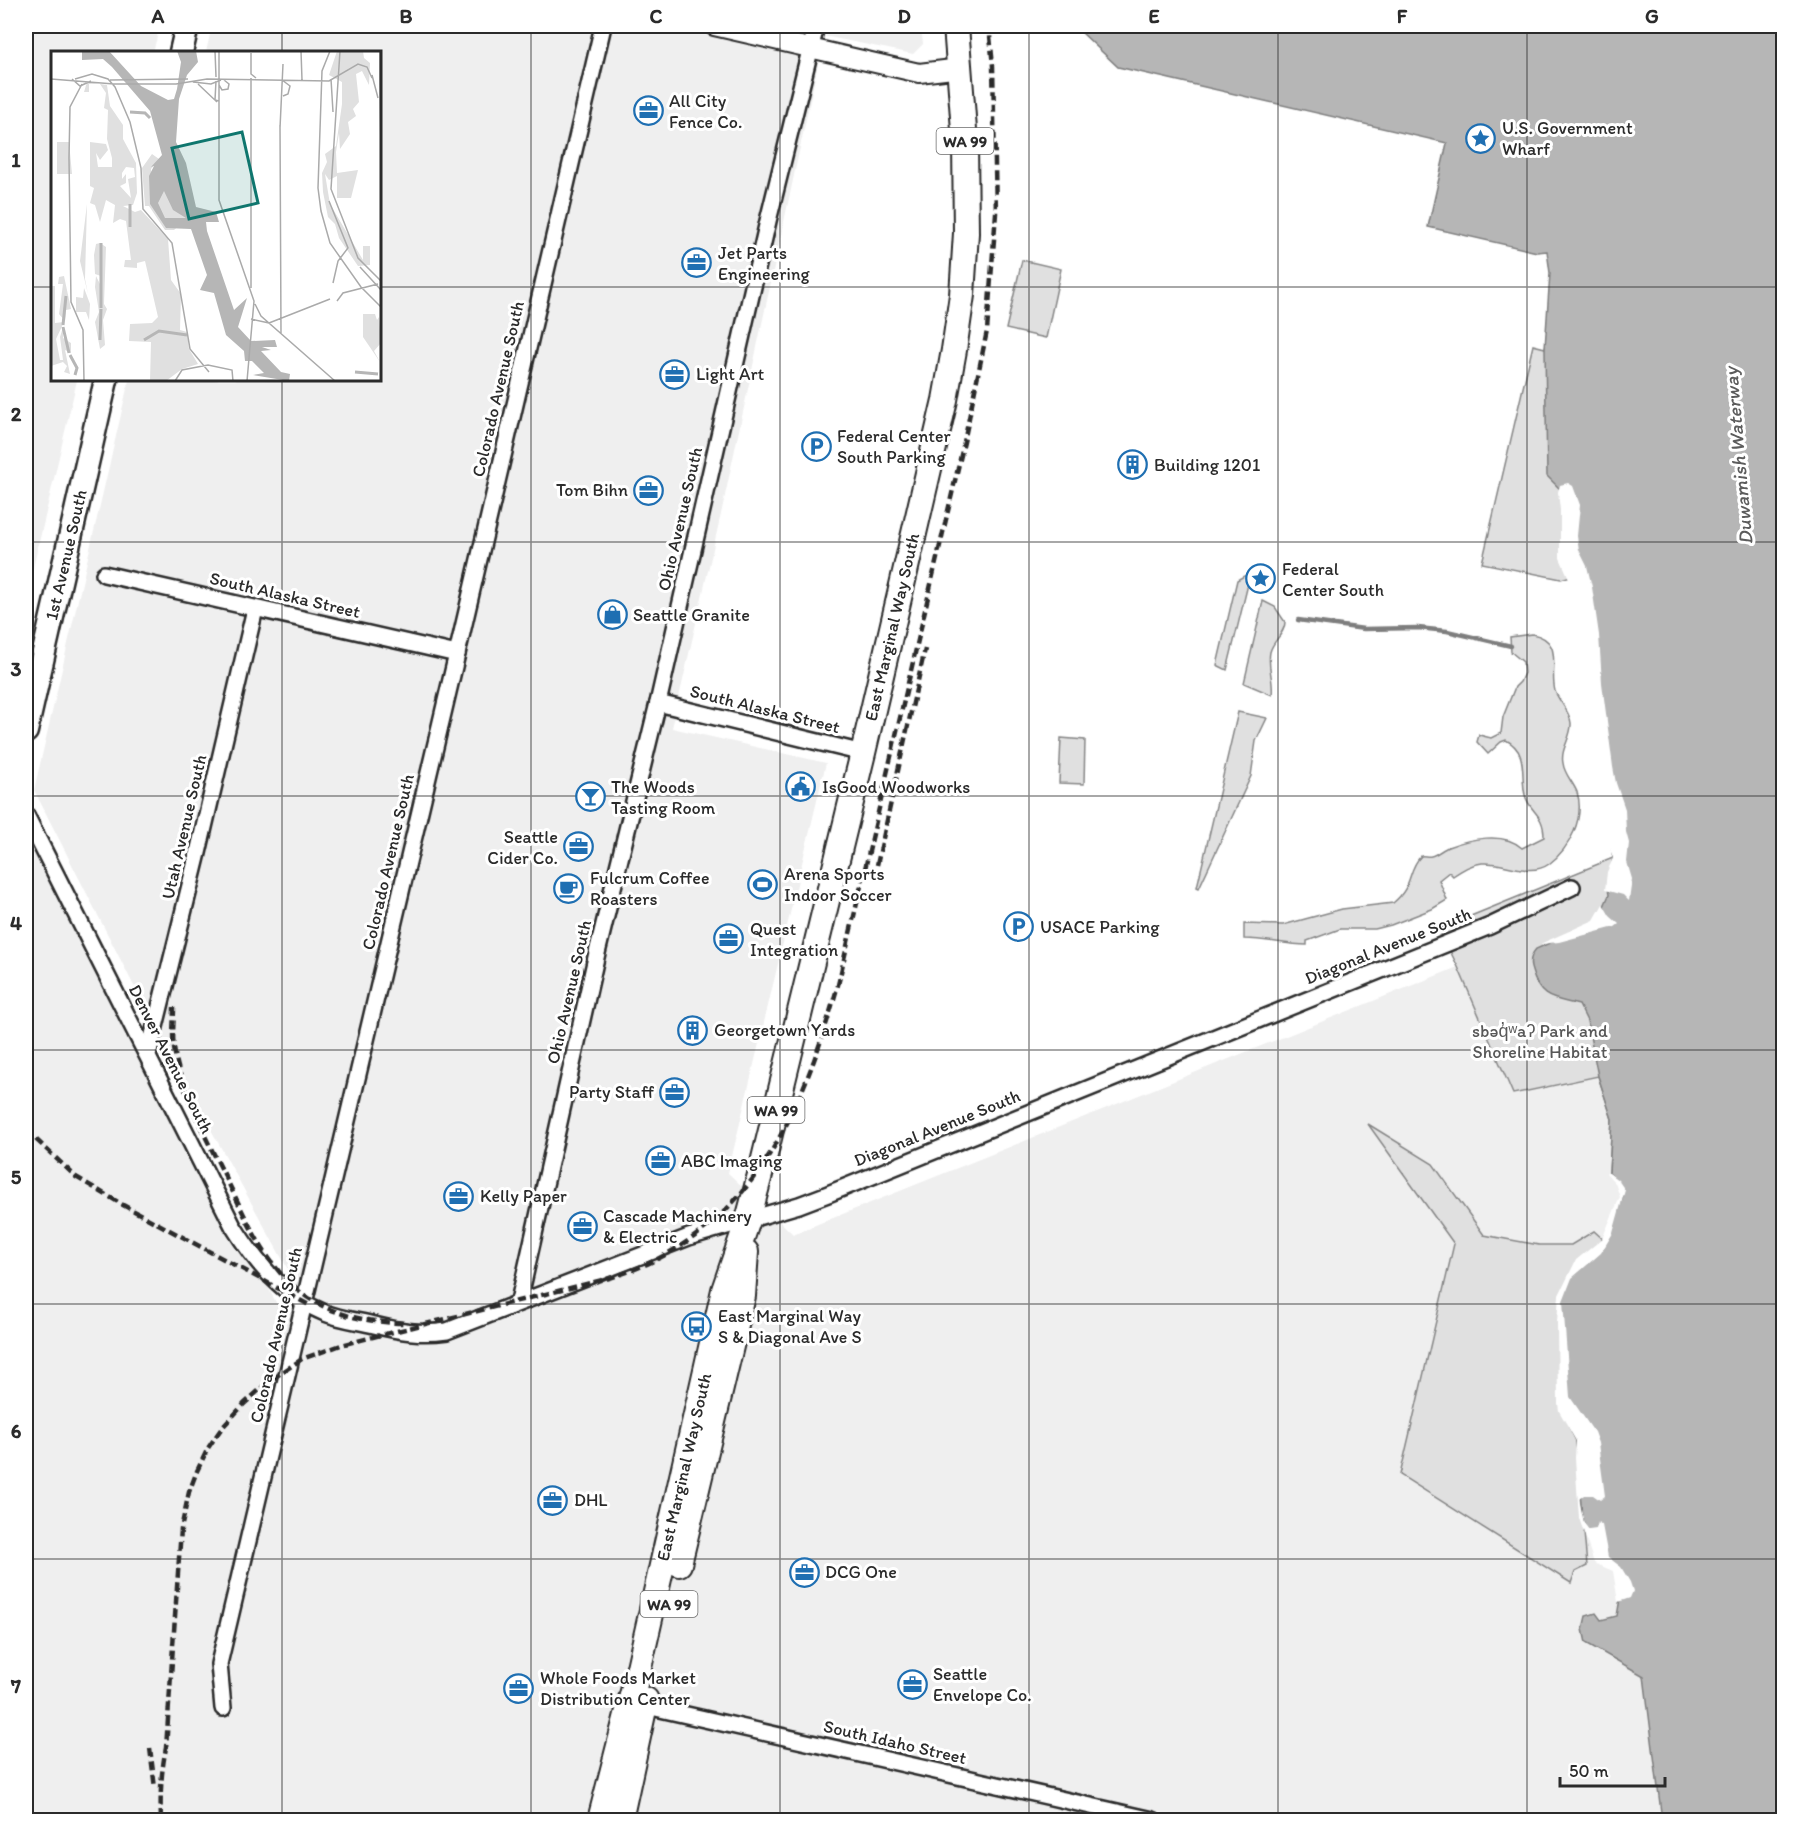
<svg xmlns="http://www.w3.org/2000/svg" width="1809" height="1846" viewBox="0 0 1809 1846" font-family="Itim,sans-serif">
  <style>
    .built { fill: #efefef }
    .green { fill: #e0e0e0; stroke: #868686; stroke-width: 1.5 }
    .water { fill: #b6b6b6; stroke: #7e7e7e; stroke-width: 1.5 }
    .pier { fill: #fff }
    .lines { fill: none; stroke-linecap: round; stroke-linejoin: round }
    .stream { stroke: #7e7e7e; stroke-width: 4.5 }
    .minor-casing { stroke: #2b2b2b; stroke-width: 20 }
    .tertiary-casing { stroke: #2b2b2b; stroke-width: 22 }
    .primary-casing { stroke: #2b2b2b; stroke-width: 27 }
    .trunk-casing { stroke: #2b2b2b; stroke-width: 28 }
    .minor { stroke: #fff; stroke-width: 15 }
    .tertiary { stroke: #fff; stroke-width: 18 }
    .primary { stroke: #fff; stroke-width: 22 }
    .trunk { stroke: #fff; stroke-width: 24 }
    .rail { stroke: #2b2b2b; stroke-width: 4.5; stroke-dasharray: 9 4.5; stroke-linecap: butt }
    .grid { fill: none; stroke: #2b2b2b; stroke-width: 1.5; stroke-opacity: 0.55 }
    .labels { text-anchor: middle; stroke-width: 6; stroke-linejoin: round; paint-order: stroke }
    .shield { fill: #fff; stroke: #6b6b6b; stroke-width: 1.5 }
    .shield-label { font-size: 16px; font-weight: bold; fill: #2b2b2b }
    .poi-label { font-size: 18px; fill: #2b2b2b; stroke: #fff; text-anchor: start }
    .street-label { font-size: 18px; fill: #2b2b2b; stroke: #fff }
    .park-label { font-size: 18px; fill: #585858; stroke: #fff }
    .water-label { font-size: 20px; font-style: italic; fill: #5c5c5c; stroke: #fff }
    .inset-river { fill: none; stroke: #b6b6b6; stroke-width: 3 }
    .inset-road { fill: none; stroke: #aaa; stroke-width: 1.5 }
    .view { fill: #0f766e; fill-opacity: 0.15; stroke: #0f766e; stroke-width: 3 }
    .inset-edge { fill: none; stroke: #2b2b2b; stroke-width: 3 }
    .neatline { fill: none; stroke: #2b2b2b; stroke-width: 2 }
    .grid-label { font-size: 20px; text-anchor: middle; font-weight: bold; fill: #2b2b2b }
  </style>
  <rect width="100%" height="100%" fill="#fff"/>
  <filter id="ink" filterUnits="userSpaceOnUse"><feTurbulence type="fractalNoise" baseFrequency=".0167" numOctaves="2"/><feDisplacementMap in="SourceGraphic" scale="12" xChannelSelector="R" yChannelSelector="G"/><feConvolveMatrix kernelMatrix="1 2 1 2 8 2 1 2 1" color-interpolation-filters="sRGB"/></filter>
  <g filter="url(#ink)">
    <g class="built">
      <polygon points="26,26 160,26 153,52 52,52 52,380 77,380 26,598"/>
      <polygon points="212,26 921,26 923,44 913,54 824,36 721,514 672,728 826,763 728,1173 793,1234 1458,967 1513,1094 1598,1076 1612,1119 1609,1173 1618,1182 1623,1197 1615,1568 1620,1599 1610,1657 1644,1676 1662,1820 26,1820 26,825 281,1312 290,1273 161,1039 34,790 129,380 380,380 380,52 206,52"/>
    </g>
    <g class="green">
      <polygon points="1022,260 1061,269 1046,338 1006,329"/>
      <polygon points="1548,334 1571,576 1561,579 1482,563 1533,345 1545,348"/>
      <polygon points="1244,576 1250,576 1227,670 1217,665 1237,580"/>
      <path d="M1263,601L1275,607L1285,622C1285,634 1273,640 1270,652C1267,666 1274,680 1272,695L1244,683Z"/>
      <path d="M1532,634C1565,640 1549,669 1555,691C1559,702 1570,711 1571,723C1572,737 1560,749 1563,763C1564,774 1573,782 1577,792C1585,818 1570,848 1549,864C1530,878 1503,861 1482,863C1471,864 1462,870 1453,876L1449,872L1439,880L1447,900L1432,909L1391,925L1375,929H1340L1307,941V945C1286,945 1266,939 1244,939V924L1283,925L1342,909L1393,903C1414,886 1407,870 1421,856C1424,855 1427,857 1431,856C1436,855 1443,849 1448,847C1469,839 1504,831 1522,848L1544,837C1544,813 1530,813 1525,795C1520,775 1529,752 1506,740L1501,742L1488,754L1477,742L1479,735L1491,738L1501,733L1503,717L1515,687L1520,682L1524,673L1523,662L1511,652L1510,637Z"/>
      <polygon points="1238,712 1267,718 1256,741 1251,776 1199,888 1197,887"/>
      <polygon points="1061,738 1085,740 1084,784 1059,783"/>
      <polygon points="1594,747 1684,1110 1601,1253 1625,1190 1609,1173 1612,1119 1598,1076 1513,1094 1458,967 1439,929 1613,858"/>
      <polygon points="1368,1124 1433,1164 1484,1235 1539,1245 1571,1245 1594,1231 1605,1241 1576,1441 1587,1566 1575,1572 1571,1583 1400,1475 1454,1244"/>
    </g>
    <path class="water" d="M1081,26H1783V1820H1662L1644,1676L1586,1643L1583,1629L1586,1616L1596,1613L1601,1620L1617,1616L1620,1599L1615,1568L1597,1562L1582,1517L1576,1441L1562,1413V1295L1579,1260L1605,1241L1623,1197L1618,1182L1609,1173L1612,1119L1598,1076L1587,1021L1579,1005C1553,998 1540,1000 1532,971C1529,963 1530,956 1536,949L1597,922L1609,895L1607,883L1613,858L1561,490L1547,476L1545,348L1550,273L1547,251L1537,252L1428,227L1447,143L1118,67L1080,31Z"/>
    <g class="pier">
      <polygon points="1568,483 1573,486 1580,505 1577,536 1579,550 1587,566 1592,587 1599,635 1602,683 1613,767 1616,783 1625,809 1626,832 1629,843 1627,862 1632,879 1629,901 1623,895 1605,890 1607,872 1613,858 1608,843 1591,748 1571,583 1560,558 1560,510 1558,492 1560,485"/>
      <polygon points="1603,904 1610,916 1619,924 1615,927 1559,942 1540,944 1594,920"/>
      <polygon points="1606,1173 1609,1173 1618,1180 1625,1190 1613,1233 1601,1253 1572,1278 1563,1301 1570,1397 1594,1432 1598,1443 1605,1496 1600,1500 1593,1495 1584,1495 1579,1499 1584,1523 1589,1530 1596,1529 1598,1522 1602,1525 1608,1557 1621,1567 1630,1582 1633,1591 1630,1598 1618,1602 1613,1571 1594,1563 1579,1518 1575,1458 1576,1441 1559,1411 1558,1403 1557,1322 1559,1295 1576,1260 1602,1239 1620,1197 1615,1183"/>
    </g>
    <g class="lines">
      <polyline class="stream" points="1298,620 1364,629 1418,628 1447,631 1511,646"/>
      <defs>
        <g id="minor">
          <polyline points="104,574 457,654"/>
          <polyline points="658,703 863,753"/>
          <path d="M26,815L233,1226C256,1263 283,1296 325,1313C340,1319 358,1321 374,1325C399,1331 421,1335 447,1331L689,1237L799,1205L828,1194L1490,926L1572,887"/>
          <polyline points="148,1055 198,853 255,609"/>
          <polyline points="519,1301 597,953 658,703 768,221 816,26"/>
          <polyline points="638,1704 1153,1820"/>
          <polyline points="223,1708 219,1664 457,654 603,26"/>
        </g>
        <polyline id="tertiary" points="714,26 919,73 961,68"/>
        <g id="primary">
          <polyline points="181,52 187,26"/>
          <polyline points="26,731 106,380"/>
        </g>
        <g id="trunk">
          <polyline points="679,1564 743,1296 746,1252"/>
          <polyline points="600,1820 638,1672 724,1290 748,1220 762,1167 863,753 945,400 954,350 962,295 966,233 965,143 956,26"/>
          <polyline points="620,1820 646,1700"/>
        </g>
      </defs>
      <use href="#minor" class="minor-casing"/>
      <use href="#tertiary" class="tertiary-casing"/>
      <use href="#primary" class="primary-casing"/>
      <use href="#trunk" class="trunk-casing"/>
      <use href="#minor" class="minor"/>
      <use href="#tertiary" class="tertiary"/>
      <use href="#primary" class="primary"/>
      <use href="#trunk" class="trunk"/>
      <g class="rail">
        <polyline points="877,865 925,649"/>
        <path d="M174,1007C174,1020 172,1035 174,1048C180,1089 206,1138 224,1174C246,1217 266,1270 307,1297C337,1317 373,1323 407,1323"/>
        <polyline points="26,1130 76,1177 123,1205 309,1305"/>
        <polyline points="150,1748 155,1788"/>
        <path d="M161,1820C160,1796 161,1772 166,1748L181,1529L189,1492L197,1471L208,1448L221,1429L244,1404L268,1382L302,1359L341,1345L606,1279C750,1237 800,1118 838,985L964,442L987,331L996,213L993,66L989,26"/>
      </g>
    </g>
  </g>
  <path class="grid" d="M282,26V52M531,26V1820M780,26V1820M1029,26V1820M1278,26V1820M1527,26V1820M26,287H52M380,287H1784M282,380V1820M26,542H1784M26,796H1784M26,1050H1784M26,1304H1784M26,1559H1784"/>
  <defs>
    <symbol id="office-ring" viewBox="-11 -11 22 22"><circle r="9.5" fill="#fff" stroke="#1f6fb2" stroke-width="1.5"/><path d="M-6-3h4V-5.5h4V-3h4V5H-6ZM-1-4.5V-3h2v-1.5ZM-6 0V1H6V0Z" fill="#1f6fb2"/></symbol>
    <symbol id="sight-ring" viewBox="-11 -11 22 22"><circle r="9.5" fill="#fff" stroke="#1f6fb2" stroke-width="1.5"/><path d="M0-6L1.8-2.2L6-1.7L2.9 1.2L3.7 5.4L0 3.3L-3.7 5.4L-2.9 1.2L-6-1.7L-1.8-2.2Z" fill="#1f6fb2"/></symbol>
    <symbol id="parking-ring" viewBox="-11 -11 22 22"><circle r="9.5" fill="#fff" stroke="#1f6fb2" stroke-width="1.5"/><path d="M-3.5-5.5H1a3.5 3.5 0 0 1 0 7H-1V5.5H-3.5ZM-1-3.4V-.6H.8a1.4 1.4 0 0 0 0-2.8Z" fill="#1f6fb2"/></symbol>
    <symbol id="building-ring" viewBox="-11 -11 22 22"><circle r="9.5" fill="#fff" stroke="#1f6fb2" stroke-width="1.5"/><path d="M-4-6H4V6H1V3H-1V6H-4ZM-2.5-4.3h1.7v1.8h-1.7ZM.8-4.3h1.7v1.8H.8ZM-2.5-1h1.7V.8h-1.7ZM.8-1h1.7V.8H.8Z" fill="#1f6fb2"/></symbol>
    <symbol id="shop-ring" viewBox="-11 -11 22 22"><circle r="9.5" fill="#fff" stroke="#1f6fb2" stroke-width="1.5"/><path d="M-5-2.5h2.3a2.7 3.5 0 0 1 5.4 0H5L5.5 6h-11ZM-1.5-2.5h3a1.5 2.3 0 0 0-3 0Z" fill="#1f6fb2"/></symbol>
    <symbol id="civic-ring" viewBox="-11 -11 22 22"><circle r="9.5" fill="#fff" stroke="#1f6fb2" stroke-width="1.5"/><path d="M-.6-6.5H3V-4.5H.6V-3L4-1V1h2V6H-6V1h2V-1L-.6-3ZM-1.2 2.5V6h2.4V2.5Z" fill="#1f6fb2"/></symbol>
    <symbol id="bar-ring" viewBox="-11 -11 22 22"><circle r="9.5" fill="#fff" stroke="#1f6fb2" stroke-width="1.5"/><path d="M-6-5H6L.8 .8V4.5H3.5V6h-7V4.5H-.8V.8Z" fill="#1f6fb2"/></symbol>
    <symbol id="stadium-ring" viewBox="-11 -11 22 22"><circle r="9.5" fill="#fff" stroke="#1f6fb2" stroke-width="1.5"/><path d="M0-5a6.5 5 0 1 0 0 10a6.5 5 0 1 0 0-10ZM-3.5-1.8h7v3.6h-7Z" fill="#1f6fb2"/></symbol>
    <symbol id="cafe-ring" viewBox="-11 -11 22 22"><circle r="9.5" fill="#fff" stroke="#1f6fb2" stroke-width="1.5"/><path d="M-5.5-4.5H6V0H3Q3 3.5 0 3.5H-2.5Q-5.5 3.5-5.5 0ZM3-3.2v2h1.7v-2ZM-6 4.5H4V6H-6Z" fill="#1f6fb2"/></symbol>
    <symbol id="bus-ring" viewBox="-11 -11 22 22"><circle r="9.5" fill="#fff" stroke="#1f6fb2" stroke-width="1.5"/><path d="M-5-6H5V4H4V6H2V4H-2V6H-4V4H-5ZM-3.5-4V0h7V-4ZM-3.5 1.2v1.5H-2V1.2ZM2 1.2v1.5H3.5V1.2Z" fill="#1f6fb2"/></symbol>
  </defs>
  <g fill-rule="evenodd">
    <use href="#office-ring" x="632" y="94" width="33" height="33"/>
    <use href="#sight-ring" x="1464" y="122" width="33" height="33"/>
    <use href="#office-ring" x="680" y="246" width="33" height="33"/>
    <use href="#office-ring" x="658" y="358" width="33" height="33"/>
    <use href="#parking-ring" x="800" y="430" width="33" height="33"/>
    <use href="#building-ring" x="1116" y="448" width="33" height="33"/>
    <use href="#office-ring" x="632" y="474" width="33" height="33"/>
    <use href="#sight-ring" x="1244" y="562" width="33" height="33"/>
    <use href="#shop-ring" x="596" y="598" width="33" height="33"/>
    <use href="#civic-ring" x="784" y="770" width="33" height="33"/>
    <use href="#bar-ring" x="574" y="780" width="33" height="33"/>
    <use href="#office-ring" x="562" y="830" width="33" height="33"/>
    <use href="#stadium-ring" x="746" y="868" width="33" height="33"/>
    <use href="#cafe-ring" x="552" y="872" width="33" height="33"/>
    <use href="#parking-ring" x="1002" y="910" width="33" height="33"/>
    <use href="#office-ring" x="712" y="922" width="33" height="33"/>
    <use href="#building-ring" x="676" y="1014" width="33" height="33"/>
    <use href="#office-ring" x="658" y="1076" width="33" height="33"/>
    <use href="#office-ring" x="644" y="1144" width="33" height="33"/>
    <use href="#office-ring" x="442" y="1180" width="33" height="33"/>
    <use href="#office-ring" x="566" y="1210" width="33" height="33"/>
    <use href="#bus-ring" x="680" y="1310" width="33" height="33"/>
    <use href="#office-ring" x="536" y="1484" width="33" height="33"/>
    <use href="#office-ring" x="788" y="1556" width="33" height="33"/>
    <use href="#office-ring" x="896" y="1668" width="33" height="33"/>
    <use href="#office-ring" x="502" y="1672" width="33" height="33"/>
  </g>
  <g class="labels">
    <g class="shield">
      <rect x="936.5" y="128" width="57" height="26" rx="4.5"/>
      <rect x="747.5" y="1097" width="57" height="26" rx="4.5"/>
      <rect x="640.5" y="1591" width="57" height="26" rx="4.5"/>
    </g>
    <g class="shield-label">
      <text x="965" y="147">WA 99</text>
      <text x="776" y="1116">WA 99</text>
      <text x="669" y="1610">WA 99</text>
    </g>
    <g class="poi-label">
      <text x="669" y="107">All City<tspan x="669" dy="21">Fence Co.</tspan></text>
      <text x="1502" y="134">U.S. Government<tspan x="1502" dy="21">Wharf</tspan></text>
      <text x="718" y="259">Jet Parts<tspan x="718" dy="21">Engineering</tspan></text>
      <text x="696" y="380">Light Art</text>
      <text x="837" y="442">Federal Center<tspan x="837" dy="21">South Parking</tspan></text>
      <text x="1154" y="471">Building 1201</text>
      <text x="628" y="496" text-anchor="end">Tom Bihn</text>
      <text x="1282" y="575">Federal<tspan x="1282" dy="21">Center South</tspan></text>
      <text x="633" y="621">Seattle Granite</text>
      <text x="611" y="793">The Woods<tspan x="611" dy="21">Tasting Room</tspan></text>
      <text x="822" y="793">IsGood Woodworks</text>
      <text x="558" y="843" text-anchor="end">Seattle<tspan x="558" dy="21">Cider Co.</tspan></text>
      <text x="784" y="880">Arena Sports<tspan x="784" dy="21">Indoor Soccer</tspan></text>
      <text x="590" y="884">Fulcrum Coffee<tspan x="590" dy="21">Roasters</tspan></text>
      <text x="1040" y="933">USACE Parking</text>
      <text x="750" y="935">Quest<tspan x="750" dy="21">Integration</tspan></text>
      <text x="714" y="1036">Georgetown Yards</text>
      <text x="654" y="1098" text-anchor="end">Party Staff</text>
      <text x="681" y="1167">ABC Imaging</text>
      <text x="480" y="1202">Kelly Paper</text>
      <text x="603" y="1222">Cascade Machinery<tspan x="603" dy="21">&amp; Electric</tspan></text>
      <text x="718" y="1322">East Marginal Way<tspan x="718" dy="21">S &amp; Diagonal Ave S</tspan></text>
      <text x="574" y="1506">DHL</text>
      <text x="825" y="1578">DCG One</text>
      <text x="933" y="1680">Seattle<tspan x="933" dy="21">Envelope Co.</tspan></text>
      <text x="540" y="1684">Whole Foods Market<tspan x="540" dy="21">Distribution Center</tspan></text>
    </g>
    <g class="street-label">
      <text transform="translate(498 389) rotate(-77)" y="6">Colorado Avenue South</text>
      <text transform="translate(680 519) rotate(-77)" y="6">Ohio Avenue South</text>
      <text transform="translate(66 555) rotate(-77)" y="6">1st Avenue South</text>
      <text transform="translate(285 595) rotate(13)" y="6">South Alaska Street</text>
      <text transform="translate(892 627) rotate(-77)" y="6">East Marginal Way South</text>
      <text transform="translate(765 709) rotate(14)" y="6">South Alaska Street</text>
      <text transform="translate(184 827) rotate(-77)" y="6">Utah Avenue South</text>
      <text transform="translate(388 862) rotate(-77)" y="6">Colorado Avenue South</text>
      <text transform="translate(1388 946) rotate(-22)" y="6">Diagonal Avenue South</text>
      <text transform="translate(569 992) rotate(-77)" y="6">Ohio Avenue South</text>
      <text transform="translate(171 1059) rotate(63)" y="6">Denver Avenue South</text>
      <text transform="translate(937 1128) rotate(-22)" y="6">Diagonal Avenue South</text>
      <text transform="translate(276 1335) rotate(-77)" y="6">Colorado Avenue South</text>
      <text transform="translate(684 1467) rotate(-77)" y="6">East Marginal Way South</text>
      <text transform="translate(895 1742) rotate(13)" y="6">South Idaho Street</text>
    </g>
    <g class="park-label">
      <text x="1540" y="1037">sbəq̓ʷaʔ Park and<tspan x="1540" dy="21">Shoreline Habitat</tspan></text>
    </g>
    <g class="water-label">
      <text transform="translate(1738 456) rotate(-95)" y="7">Duwamish Waterway</text>
    </g>
  </g>
  <g transform="translate(51 51)">
    <rect width="330" height="330" fill="#fff"/>
    <path d="M286,0H312L313,7L319,12L318,34L311,20L305,23L308,51L302,58L305,65L297,71L299,83L289,98L288,82L285,101L286,122L307,119L300,147H286V125L278,129L274,123L279,153L312,209V195H319V214L307,215L288,187L284,173L277,166L272,141L271,122L276,111L274,103L285,95L291,53V31L278,24ZM36,31L56,34L59,55L72,74V88L85,112L86,142L82,154L72,155L84,161L90,159L117,188L120,229L130,243L129,279L136,281L138,298L147,313L131,318L115,330H99L100,291L78,290L79,273L101,272L107,266L94,210L86,212V217L73,216L74,209H80L75,170L69,168L62,172L64,154L55,149L49,171L44,154L39,152L43,137L39,135V91L55,93L57,99L49,109L45,102L47,116H61V107L56,88L57,59L53,57L55,42L49,33H38V41H33ZM75,116L83,117L84,126L77,128L80,147L69,135L75,132V123L71,128V122ZM6,91H18L21,123H6ZM101,103L108,108L100,118L104,151L109,133L136,167L123,179H114L98,155H94L91,117ZM36,153L34,228L37,243L29,210ZM49,192L55,196L53,253L56,258L52,269L54,294L49,298L44,271L48,261L44,236L45,225L50,235V225L44,223L43,204L45,193ZM13,225L20,258L15,259L14,270L8,263L12,233H7L8,226ZM0,235H4V272L13,271L5,288L9,309H12L9,286L12,276V287L20,292V302L14,299L19,323L13,321L16,315L12,311L0,315ZM33,237L39,253L38,269L35,261H25V246L32,247ZM312,263H324L326,269L328,266L330,292L323,300L329,311L312,286Z" fill="#e0e0e0" fill-rule="evenodd"/>
    <path d="M31,0H58L90,35L117,49L123,48L126,38L130,11L126,0H145L147,11L136,24L128,48L125,91L135,112L145,156L165,161L168,171H155L156,180L183,259L196,247L187,276L200,290L224,289L226,296H211L220,299L210,300L230,321L239,323L238,330L202,324L213,322L201,310H194L193,300L175,284L163,242L149,239L156,224L140,178L115,177L99,153L98,125L103,115L100,116L111,104L99,60L61,16L52,8L31,9ZM113,140L122,159L135,167H114L107,152Z" fill="#b6b6b6" fill-rule="evenodd"/>
    <path class="inset-river" d="M79,61L94,62L99,67M79,153V176M50,257V192M12,274L15,245M12,276L18,302M49,289L50,258M93,289L108,280L136,284M19,304L26,317L24,324M304,321L327,323"/>
    <path class="inset-road" d="M164,0L165,26M168,0V149L203,250L196,330M250,0L251,29M279,0L271,20L267,137L270,160L279,192L310,236L330,256M289,0L280,138L307,207L330,230M200,2V23L205,27M321,24L327,47M200,27V237M0,28L63,33H125L156,28L278,30L307,13L316,16L321,27M21,28L29,35L40,30M24,28L41,23L57,28L64,36L79,71L90,117L92,158L121,192L139,298L158,321M280,28L282,61M59,29L137,28M231,29L239,35L237,43L232,45M165,30L164,49L168,50M142,31L160,33L170,29M329,31L330,101M31,33L19,56L18,107L20,251L32,279L33,330M147,33L166,51M168,34L171,39L177,38L178,33L173,29M329,34V0M229,74L230,282M229,77L232,13M278,150L297,197L287,210L282,232M309,216L330,239M286,250L292,242L327,233M204,253L210,265L284,330M200,268L218,272M218,272L279,248M124,330L131,319L157,314L181,319L182,330"/>
    <path class="view" d="M191,81L207,152L138,168L121,97Z"/>
    <rect width="330" height="330" class="inset-edge"/>
  </g>
  <rect width="1809" height="1846" fill="none" stroke="#fff" stroke-width="66"/>
  <path d="M1560 1777v9h105v-9" fill="none" stroke="#2b2b2b" stroke-width="3"/>
  <text x="1569" y="1777" font-size="18" fill="#2b2b2b" stroke="#ffffff" stroke-width="4.5" paint-order="stroke">50 m</text>
  <rect x="33" y="33" width="1743" height="1780" class="neatline"/>
  <g class="grid-label">
    <text x="158" y="23">A</text>
    <text x="406" y="23">B</text>
    <text x="656" y="23">C</text>
    <text x="904" y="23">D</text>
    <text x="1154" y="23">E</text>
    <text x="1402" y="23">F</text>
    <text x="1652" y="23">G</text>
    <text x="16" y="167">1</text>
    <text x="16" y="421">2</text>
    <text x="16" y="676">3</text>
    <text x="16" y="930">4</text>
    <text x="16" y="1184">5</text>
    <text x="16" y="1438">6</text>
    <text x="16" y="1693">7</text>
  </g>
</svg>
